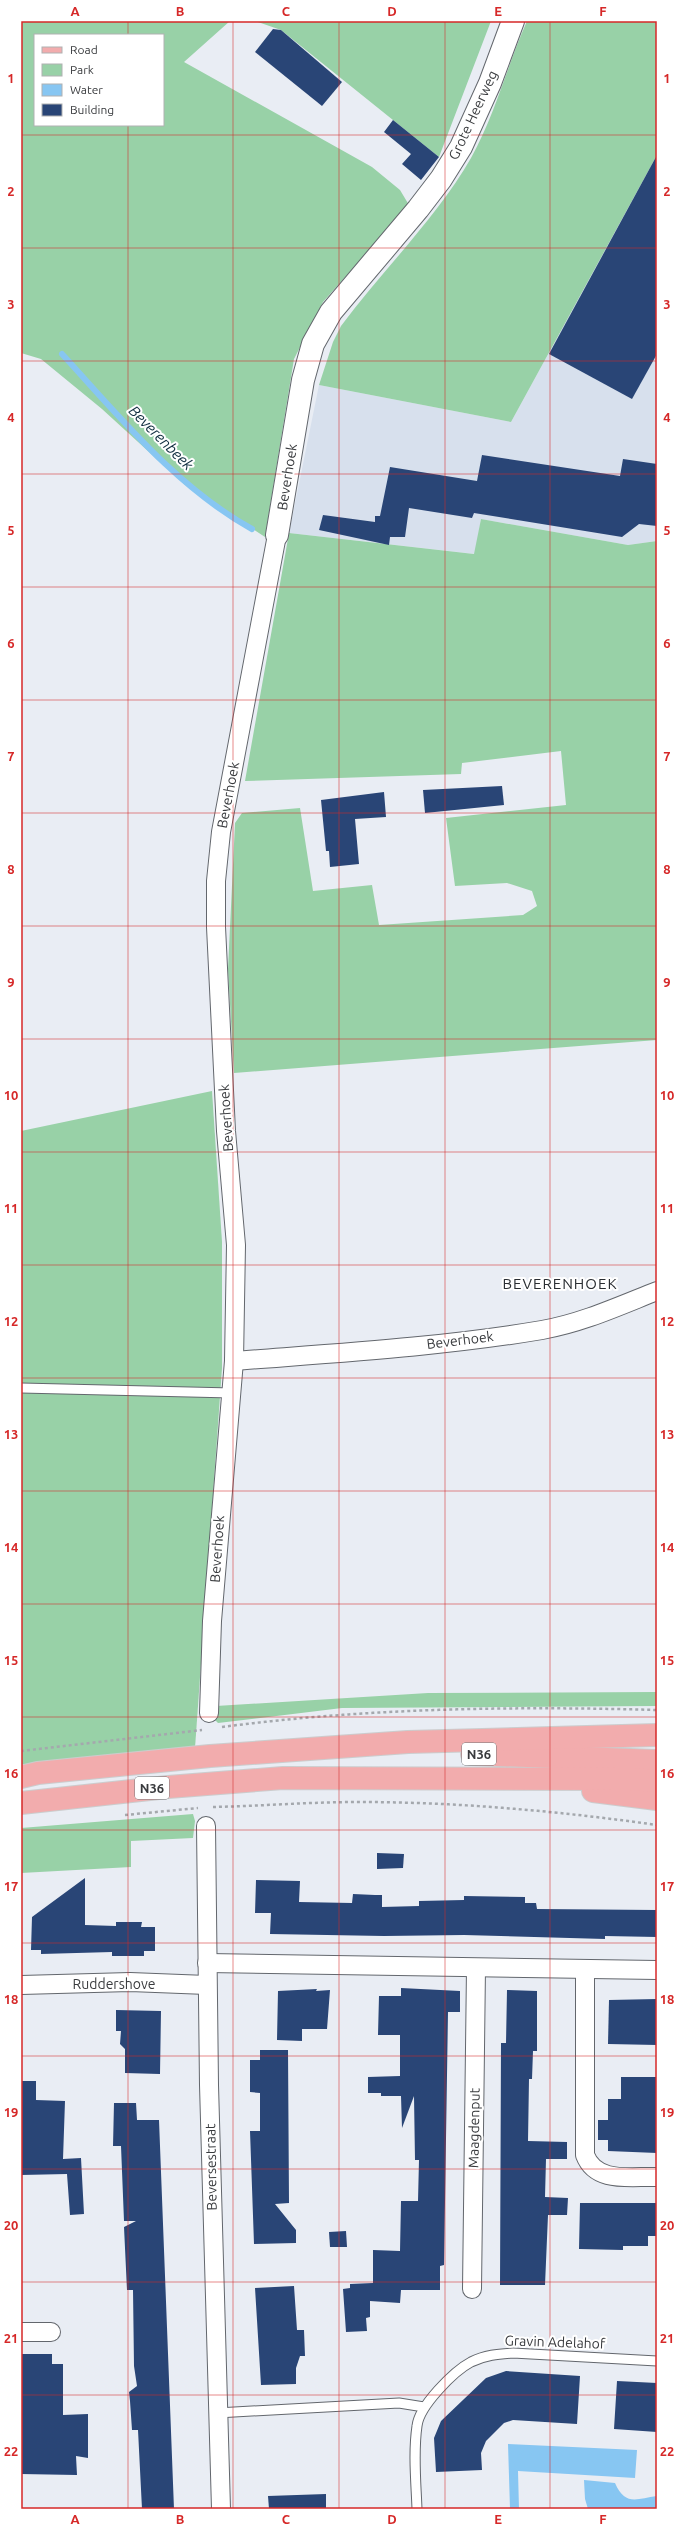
<svg xmlns="http://www.w3.org/2000/svg" width="678" height="2530" viewBox="0 0 678 2530" font-family="Ubuntu,sans-serif">
  <style>
    .built { fill: #d7e0ed }
    .green { fill: #98d1a7; fill-rule: evenodd }
    .water { fill: #87c6f2 }
    .lines { fill: none; stroke-linecap: round; stroke-linejoin: round }
    .stream { stroke: #87c6f2; stroke-width: 6 }
    .building { fill: #294576 }
    .service-casing { stroke: #63676d; stroke-width: 11 }
    .minor-casing { stroke: #63676d; stroke-width: 20 }
    .tertiary-casing { stroke: #63676d; stroke-width: 24 }
    .primary-casing { stroke: #cccccd; stroke-width: 24 }
    .path { stroke: #a4a8ad; stroke-width: 2.5; stroke-dasharray: 3 3; stroke-linecap: butt }
    .service { stroke: #fff; stroke-width: 9 }
    .minor { stroke: #fff; stroke-width: 18 }
    .tertiary { stroke: #fff; stroke-width: 22 }
    .primary { stroke: #f2acad; stroke-width: 22 }
    .grid { fill: none; stroke: #d62828; stroke-width: 1; stroke-opacity: 0.55 }
    .labels { text-anchor: middle; stroke-width: 4; stroke-linejoin: round; paint-order: stroke }
    .shield { fill: #fff; stroke: #747678; stroke-width: 1 }
    .shield-label { font-size: 13px; font-weight: bold; fill: #393b3e }
    .street-label { font-size: 14px; fill: #393b3e; stroke: #fff }
    .water-label { font-size: 15px; font-style: italic; fill: #112e40; stroke: #fff }
    .neighbourhood-label { font-size: 15px; letter-spacing: 1px; fill: #292d32; stroke: #fff }
    .neatline { fill: none; stroke: #d62828; stroke-width: 1.5 }
    .grid-label { font-size: 13px; text-anchor: middle; font-weight: bold; fill: #d62828 }
  </style>
  <rect width="100%" height="100%" fill="#e9edf4"/>
  <polygon class="built" points="657,155 657,541 628,545 481,519 475,554 289,533 319,385 511,422"/>
  <g class="green">
    <path d="M21,21H230L184,62L372,167L400,190L409,205L323,302L294,359L265,537L184,484L102,409L41,359L21,353ZM35,35H163V125H35Z"/>
    <polygon points="255,21 491,21 439,157 281,30"/>
    <path d="M527,21H657V155L511,422L319,385L333,342L341,326C382,271 438,216 471,158C495,115 507,66 527,21Z"/>
    <polygon points="481,519 628,545 657,541 657,1040 234,1073 228,969 235,823 242,813 300,808 313,891 372,885 379,925 523,915 537,906 532,891 507,883 455,886 446,818 566,805 561,751 462,763 461,774 245,781 289,533 474,554"/>
    <polygon points="212,1091 222,1242 222,1368 195,1748 21,1765 21,1131"/>
    <polygon points="657,1692 657,1706 342,1708 218,1723 214,1719 216,1706 428,1693"/>
    <polygon points="193,1814 195,1821 193,1838 131,1841 131,1867 21,1873 21,1828"/>
  </g>
  <g class="water">
    <polygon points="508,2444 637,2450 635,2478 518,2471 519,2509 510,2509"/>
    <path d="M584,2480L615,2483C625,2506 636,2499 657,2496V2509H588L585,2499Z"/>
  </g>
  <g class="lines">
    <path class="stream" d="M62,354C120,417 176,487 252,529"/>
  </g>
  <g class="building">
    <polygon points="273,29 281,30 342,82 322,106 255,52"/>
    <polygon points="393,120 439,157 421,180 402,164 411,154 384,132"/>
    <polygon points="657,155 657,354 632,399 549,354"/>
    <polygon points="482,455 620,476 623,459 657,464 657,526 639,524 622,537 474,513 472,518 409,508 405,537 390,537 389,545 319,530 323,515 375,522 375,516 380,516 390,467 477,481"/>
    <polygon points="502,786 504,805 425,813 423,790"/>
    <polygon points="384,792 386,817 355,819 359,864 330,867 329,851 326,851 321,800"/>
    <polygon points="377,1853 404,1854 403,1868 377,1869"/>
    <polygon points="85,1878 85,1925 116,1926 116,1922 142,1922 141,1927 155,1927 155,1951 144,1951 144,1956 112,1956 112,1952 41,1954 41,1950 31,1950 32,1917"/>
    <polygon points="256,1880 300,1881 299,1902 352,1903 353,1894 375,1895 382,1895 382,1907 419,1906 419,1901 464,1900 464,1896 525,1897 525,1903 536,1903 537,1909 657,1910 657,1937 605,1936 605,1939 464,1935 384,1936 270,1934 271,1913 255,1913"/>
    <polygon points="401,1988 460,1991 460,2012 448,2012 444,2265 440,2266 440,2290 401,2290 400,2303 370,2301 370,2317 366,2318 367,2331 346,2332 343,2289 350,2288 350,2284 373,2283 373,2250 400,2251 401,2201 418,2201 419,2160 415,2160 414,2096 402,2128 401,2096 381,2096 381,2093 368,2093 368,2077 400,2076 400,2035 378,2035 379,1996 401,1996"/>
    <polygon points="317,1989 316,1991 330,1990 327,2029 302,2029 302,2041 277,2040 278,1991"/>
    <polygon points="507,1990 537,1991 537,2051 533,2051 532,2079 529,2079 528,2141 567,2142 567,2159 546,2159 545,2197 568,2198 567,2215 548,2215 545,2285 500,2285 501,2043 506,2043"/>
    <polygon points="657,1999 657,2045 608,2044 609,2000"/>
    <polygon points="116,2010 161,2011 160,2074 125,2073 125,2049 120,2044 121,2031 116,2031"/>
    <polygon points="260,2050 288,2050 289,2203 275,2204 296,2230 296,2243 254,2244 250,2131 260,2131 260,2093 250,2092 250,2060 260,2060"/>
    <polygon points="621,2077 657,2077 657,2153 608,2151 608,2140 598,2140 598,2120 608,2120 608,2099 621,2099"/>
    <polygon points="21,2081 36,2081 36,2100 65,2101 63,2159 81,2158 84,2214 70,2215 67,2174 21,2175"/>
    <polygon points="114,2103 136,2103 137,2120 159,2120 174,2509 142,2509 138,2430 132,2430 130,2401 129,2392 137,2386 134,2366 133,2290 127,2290 124,2227 136,2221 124,2221 121,2146 113,2146"/>
    <polygon points="580,2203 657,2203 657,2236 648,2236 648,2246 623,2246 623,2250 579,2249"/>
    <polygon points="346,2231 347,2247 330,2247 329,2232"/>
    <polygon points="294,2286 297,2330 304,2330 305,2356 300,2356 296,2368 296,2384 261,2385 255,2288"/>
    <polygon points="21,2354 52,2354 52,2364 63,2364 63,2415 88,2414 88,2458 76,2456 77,2475 21,2474"/>
    <polygon points="506,2371 580,2376 577,2424 513,2420 504,2423 486,2441 481,2453 482,2470 436,2472 434,2438 441,2421 486,2378"/>
    <polygon points="617,2381 657,2383 657,2432 614,2429"/>
    <polygon points="326,2494 326,2509 269,2509 268,2496"/>
  </g>
  <g class="lines">
    <defs>
      <g id="service">
        <polyline points="21,1388 232,1393"/>
        <polyline points="217,2413 399,2403 424,2407"/>
        <path d="M417,2509C416,2482 413,2453 417,2426C419,2406 454,2371 471,2362C485,2355 498,2354 513,2353L657,2361"/>
      </g>
      <g id="minor">
        <path d="M234,1361C336,1353 441,1347 542,1330C582,1323 619,1306 657,1291"/>
        <polyline points="209,1713 212,1621 234,1361 236,1245 226,1131 216,927 216,881 221,832 277,535"/>
        <polyline points="206,1826 209,2085 221,2509"/>
        <polyline points="207,1963 657,1970"/>
        <path d="M585,1969V2155C596,2184 631,2176 657,2177"/>
        <polyline points="21,1985 130,1982 207,1985"/>
        <polyline points="472,2289 476,1968"/>
        <polyline points="21,2332 51,2332"/>
      </g>
      <polyline id="tertiary" points="277,535 303,380 313,344 331,312 418,209 441,179 461,147 490,83 513,21"/>
      <g id="primary">
        <polyline points="472,1754 657,1761"/>
        <polyline points="21,1777 38,1773 210,1756 408,1742 657,1735"/>
        <polyline points="593,1791 657,1799"/>
        <polyline points="21,1803 168,1787 283,1778 630,1779 657,1781"/>
      </g>
    </defs>
    <use href="#service" class="service-casing"/>
    <use href="#minor" class="minor-casing"/>
    <use href="#tertiary" class="tertiary-casing"/>
    <use href="#primary" class="primary-casing"/>
    <g class="path">
      <path d="M222,1727C366,1708 512,1706 657,1710"/>
      <polyline points="21,1751 202,1730"/>
      <path d="M213,1807C261,1806 310,1802 358,1802C458,1802 558,1811 657,1825"/>
      <polyline points="125,1815 198,1808"/>
    </g>
    <use href="#service" class="service"/>
    <use href="#minor" class="minor"/>
    <use href="#tertiary" class="tertiary"/>
    <use href="#primary" class="primary"/>
  </g>
  <path class="grid" d="M128,21V35M233,21V2509M339,21V2509M445,21V2509M550,21V2509M128,125V2509M21,135H657M21,248H657M21,361H657M21,474H657M21,587H657M21,700H657M21,813H657M21,926H657M21,1039H657M21,1152H657M21,1265H657M21,1378H657M21,1491H657M21,1604H657M21,1717H657M21,1830H657M21,1943H657M21,2056H657M21,2169H657M21,2282H657M21,2395H657"/>
  <g class="labels">
    <g class="shield">
      <rect x="462" y="1743" width="34" height="22" rx="3"/>
      <rect x="135" y="1777" width="34" height="22" rx="3"/>
    </g>
    <g class="shield-label">
      <text x="479" y="1759">N36</text>
      <text x="152" y="1793">N36</text>
    </g>
    <g class="street-label">
      <text transform="translate(473 115) rotate(-65)" y="5">Grote Heerweg</text>
      <text transform="translate(287 477) rotate(-81)" y="5">Beverhoek</text>
      <text transform="translate(228 795) rotate(-79)" y="5">Beverhoek</text>
      <text transform="translate(226 1118) rotate(-94)" y="5">Beverhoek</text>
      <text transform="translate(460 1340) rotate(-7)" y="5">Beverhoek</text>
      <text transform="translate(217 1549) rotate(-86)" y="5">Beverhoek</text>
      <text x="114" y="1989">Ruddershove</text>
      <text transform="translate(474 2128) rotate(-89)" y="5">Maagdenput</text>
      <text transform="translate(211 2167) rotate(-91)" y="5">Beversestraat</text>
      <text transform="translate(555 2342) rotate(2)" y="5">Gravin Adelahof</text>
    </g>
    <g class="water-label">
      <text transform="translate(161 438) rotate(45)" y="5">Beverenbeek</text>
    </g>
    <g class="neighbourhood-label">
      <text x="560" y="1289">BEVERENHOEK</text>
    </g>
  </g>
  <rect width="678" height="2530" fill="none" stroke="#ffffff" stroke-width="44"/>
  <rect x="34" y="34" width="130" height="92" fill="#ffffff" stroke="#b0b1b2"/>
  <rect x="42" y="47" width="20" height="6" fill="#f2acad" stroke="#b0b1b2"/>
  <text x="70" y="54" font-size="12" fill="#393b3e">Road</text>
  <rect x="42" y="64" width="20" height="12" fill="#98d1a7" stroke="#b0b1b2"/>
  <text x="70" y="74" font-size="12" fill="#393b3e">Park</text>
  <rect x="42" y="84" width="20" height="12" fill="#87c6f2" stroke="#b0b1b2"/>
  <text x="70" y="94" font-size="12" fill="#393b3e">Water</text>
  <rect x="42" y="104" width="20" height="12" fill="#294576" stroke="#b0b1b2"/>
  <text x="70" y="114" font-size="12" fill="#393b3e">Building</text>
  <rect x="22" y="22" width="634" height="2486" class="neatline"/>
  <g class="grid-label">
    <text x="75" y="16">A</text>
    <text x="180" y="16">B</text>
    <text x="286" y="16">C</text>
    <text x="392" y="16">D</text>
    <text x="498" y="16">E</text>
    <text x="603" y="16">F</text>
    <text x="11" y="83">1</text>
    <text x="667" y="83">1</text>
    <text x="11" y="196">2</text>
    <text x="667" y="196">2</text>
    <text x="11" y="309">3</text>
    <text x="667" y="309">3</text>
    <text x="11" y="422">4</text>
    <text x="667" y="422">4</text>
    <text x="11" y="535">5</text>
    <text x="667" y="535">5</text>
    <text x="11" y="648">6</text>
    <text x="667" y="648">6</text>
    <text x="11" y="761">7</text>
    <text x="667" y="761">7</text>
    <text x="11" y="874">8</text>
    <text x="667" y="874">8</text>
    <text x="11" y="987">9</text>
    <text x="667" y="987">9</text>
    <text x="11" y="1100">10</text>
    <text x="667" y="1100">10</text>
    <text x="11" y="1213">11</text>
    <text x="667" y="1213">11</text>
    <text x="11" y="1326">12</text>
    <text x="667" y="1326">12</text>
    <text x="11" y="1439">13</text>
    <text x="667" y="1439">13</text>
    <text x="11" y="1552">14</text>
    <text x="667" y="1552">14</text>
    <text x="11" y="1665">15</text>
    <text x="667" y="1665">15</text>
    <text x="11" y="1778">16</text>
    <text x="667" y="1778">16</text>
    <text x="11" y="1891">17</text>
    <text x="667" y="1891">17</text>
    <text x="11" y="2004">18</text>
    <text x="667" y="2004">18</text>
    <text x="11" y="2117">19</text>
    <text x="667" y="2117">19</text>
    <text x="11" y="2230">20</text>
    <text x="667" y="2230">20</text>
    <text x="11" y="2343">21</text>
    <text x="667" y="2343">21</text>
    <text x="11" y="2456">22</text>
    <text x="667" y="2456">22</text>
    <text x="75" y="2524">A</text>
    <text x="180" y="2524">B</text>
    <text x="286" y="2524">C</text>
    <text x="392" y="2524">D</text>
    <text x="498" y="2524">E</text>
    <text x="603" y="2524">F</text>
  </g>
</svg>
